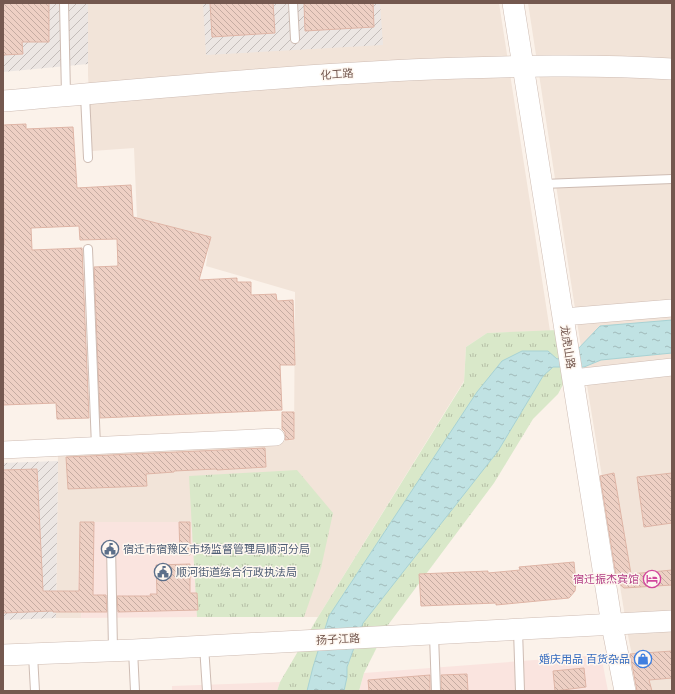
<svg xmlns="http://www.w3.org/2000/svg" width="675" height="694" viewBox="0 0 675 694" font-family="'DM Sans','Noto Sans SC',sans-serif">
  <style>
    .residential { fill: #f2e4d9 }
    .commercial { fill: #fae4df }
    .industrial { fill: url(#industrial-furrows) }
    .park { fill: url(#park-tufts) }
    .water { fill: url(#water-ripples); stroke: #a7d2d4 }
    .building { fill: url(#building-back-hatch); stroke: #dfb5a6 }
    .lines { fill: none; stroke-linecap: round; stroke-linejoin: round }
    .service-casing { stroke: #cebcb3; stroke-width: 10 }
    .minor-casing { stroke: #cebcb3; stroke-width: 18 }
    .tertiary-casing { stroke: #cebcb3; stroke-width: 22 }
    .service { stroke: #fff; stroke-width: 8 }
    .minor { stroke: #fff; stroke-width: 17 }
    .tertiary { stroke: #fff; stroke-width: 21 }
    .labels { text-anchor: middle; stroke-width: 3; stroke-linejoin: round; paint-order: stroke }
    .street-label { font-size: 11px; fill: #74584f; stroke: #fef7f0 }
    .service-label { font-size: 11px; fill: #4e5e75; stroke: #fef7f0; text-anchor: start }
    .hotel-label { font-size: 11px; fill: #b23c85; stroke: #fef7f0; text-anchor: end }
    .shop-label { font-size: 11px; fill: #366cbe; stroke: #fef7f0; text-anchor: end }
  </style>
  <defs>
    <pattern id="industrial-furrows" width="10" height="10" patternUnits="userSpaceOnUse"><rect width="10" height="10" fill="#ece6e3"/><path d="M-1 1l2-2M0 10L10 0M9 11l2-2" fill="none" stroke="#c4bdba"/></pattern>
    <pattern id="park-tufts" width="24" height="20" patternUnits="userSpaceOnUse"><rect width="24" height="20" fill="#d9e8c9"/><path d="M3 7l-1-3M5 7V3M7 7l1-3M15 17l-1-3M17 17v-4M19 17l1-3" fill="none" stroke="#b5bfa6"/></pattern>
    <pattern id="water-ripples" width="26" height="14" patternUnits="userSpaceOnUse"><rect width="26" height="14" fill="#c0e2e3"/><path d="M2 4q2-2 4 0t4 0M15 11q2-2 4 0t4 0" fill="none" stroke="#a1baba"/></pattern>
    <pattern id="building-back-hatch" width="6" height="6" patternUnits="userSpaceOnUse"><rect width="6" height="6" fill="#eed0c4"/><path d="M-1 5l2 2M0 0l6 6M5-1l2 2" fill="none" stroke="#c5aca2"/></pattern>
  </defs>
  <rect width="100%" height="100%" fill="#fbf2ea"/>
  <g class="residential">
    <polygon points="88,3 499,3 550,331 487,333 466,347 464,381 318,617 197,617 191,522 80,522 78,591 82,591 81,618 56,618 58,452 294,440 294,439 295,292 206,266 210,237 137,218 134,148 92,151 88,75"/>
    <polygon points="528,3 672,3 672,691 640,691 629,641 584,367"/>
  </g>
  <g class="commercial">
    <polygon points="80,522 191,522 197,617 81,618 82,591 78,591"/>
    <polygon points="601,655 608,691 359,691 364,673"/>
    <polygon points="280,682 277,691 172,691 172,686"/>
  </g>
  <g class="industrial">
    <polygon points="3,3 88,3 88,64 3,72"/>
    <polygon points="203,3 380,3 383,45 206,55"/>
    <polygon points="58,461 56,618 3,620 3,463"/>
  </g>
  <g class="park">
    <polygon points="558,330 566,379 558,394 533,419 494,483 388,625 364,673 359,691 277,691 280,682 318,617 464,382 466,347 487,333"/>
    <polygon points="297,470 333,513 321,568 304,617 197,617 189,476"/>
  </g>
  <polygon class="water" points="672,320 672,353 601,360 584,367 553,367 543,376 498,451 363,623 347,667 347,677 344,691 307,691 313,667 329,616 477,392 502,361 522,351 548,351 557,359 575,352 600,326"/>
  <g class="building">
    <polygon points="3,3 49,3 49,42 22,42 23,54 3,55"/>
    <polygon points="210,3 273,3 275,33 212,37"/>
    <polygon points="304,3 373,3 374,27 305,31"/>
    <polygon points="26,124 26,129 73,127 77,188 131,185 133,217 211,237 199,280 237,278 237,282 251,282 251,295 276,294 277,301 293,300 295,365 280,365 282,410 100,418 94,267 118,266 117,239 80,240 79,226 31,228 32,250 82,248 89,418 57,419 56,403 3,405 3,244 4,244 3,125"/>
    <polygon points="282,412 294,412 294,439 285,440 285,432 282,429"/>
    <polygon points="265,448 266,467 217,470 216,469 174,471 174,472 146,474 147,486 68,489 66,457"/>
    <polygon points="37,469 43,591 79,591 80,522 94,522 93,595 106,595 107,612 53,612 53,611 3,613 3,470"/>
    <polygon points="614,473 631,574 672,570 672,585 624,588 617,582 600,476"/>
    <polygon points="672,473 672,523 644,527 637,477"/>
    <polygon points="179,522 190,522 190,555 180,555"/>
    <polygon points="574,562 576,583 575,591 569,598 496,605 496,603 421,606 419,574 488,571 488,573 520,570 519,567"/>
    <polygon points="190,564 190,593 197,593 198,610 118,612 117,596 151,596 150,594 157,594 156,565"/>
    <polygon points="672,651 672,678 649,680 652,691 637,691 630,654"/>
    <polygon points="584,668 586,687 555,691 553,671"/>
    <polygon points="467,674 468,691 441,691 441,675"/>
    <polygon points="430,675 430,691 369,691 368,680"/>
  </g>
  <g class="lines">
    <defs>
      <g id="service">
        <polyline points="64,3 66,95"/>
        <polyline points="293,3 295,39"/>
        <polyline points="85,95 88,158"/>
        <polyline points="543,184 672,179"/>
        <polyline points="88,249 96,446"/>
        <polyline points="111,545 113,650"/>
        <polyline points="518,630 520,691"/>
        <polyline points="434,635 436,691"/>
        <polyline points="204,646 207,691"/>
        <polyline points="133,650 135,691"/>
        <polyline points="33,655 35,691"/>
      </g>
      <g id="minor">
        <polyline points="563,317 672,308"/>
        <polyline points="573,378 672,367"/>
        <polyline points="3,450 276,437"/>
      </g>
      <g id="tertiary">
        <polyline points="513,3 612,625 625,691"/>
        <path d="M3,101C146,89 289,75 433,69C513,66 592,64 672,69"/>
        <polyline points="3,655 133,650 672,621"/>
      </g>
    </defs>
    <use href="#service" class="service-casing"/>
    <use href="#minor" class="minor-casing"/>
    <use href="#tertiary" class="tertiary-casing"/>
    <use href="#service" class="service"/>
    <use href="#minor" class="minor"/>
    <use href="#tertiary" class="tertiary"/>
  </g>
  <defs>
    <symbol id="civic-ring" viewBox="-11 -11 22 22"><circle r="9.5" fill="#fef7f0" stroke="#5c6f8a" stroke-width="1.5"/><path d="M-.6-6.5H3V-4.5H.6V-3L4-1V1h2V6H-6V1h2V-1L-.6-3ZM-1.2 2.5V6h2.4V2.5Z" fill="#5c6f8a"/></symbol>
    <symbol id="hotel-ring" viewBox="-11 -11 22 22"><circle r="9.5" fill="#fef7f0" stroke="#d1479c" stroke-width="1.5"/><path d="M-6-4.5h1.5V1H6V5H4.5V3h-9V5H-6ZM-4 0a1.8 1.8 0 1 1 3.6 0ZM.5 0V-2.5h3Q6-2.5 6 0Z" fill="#d1479c"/></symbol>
    <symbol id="shop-ring" viewBox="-11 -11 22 22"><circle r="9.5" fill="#fef7f0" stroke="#3f7fe0" stroke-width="1.5"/><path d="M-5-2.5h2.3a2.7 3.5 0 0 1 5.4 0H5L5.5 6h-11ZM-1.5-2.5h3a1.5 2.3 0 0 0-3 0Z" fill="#3f7fe0"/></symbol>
  </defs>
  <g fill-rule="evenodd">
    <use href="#civic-ring" x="100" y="539" width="20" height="20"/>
    <use href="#civic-ring" x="153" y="562" width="20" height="20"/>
    <use href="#hotel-ring" x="642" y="569" width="20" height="20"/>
    <use href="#shop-ring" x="633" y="649" width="20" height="20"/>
  </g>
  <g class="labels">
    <g class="street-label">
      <text transform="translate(337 74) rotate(-4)" y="4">化工路</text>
      <text transform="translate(568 347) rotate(81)" y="4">龙虎山路</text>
      <text transform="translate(338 639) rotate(-3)" y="4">扬子江路</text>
    </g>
    <g class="service-label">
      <text x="123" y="553">宿迁市宿豫区市场监督管理局顺河分局</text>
      <text x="176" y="576">顺河街道综合行政执法局</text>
    </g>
    <g class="hotel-label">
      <text x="639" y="583">宿迁振杰宾馆</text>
    </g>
    <g class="shop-label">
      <text x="630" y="663">婚庆用品 百货杂品</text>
    </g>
  </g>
  <rect width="675" height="694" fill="none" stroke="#74584f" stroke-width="8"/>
</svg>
